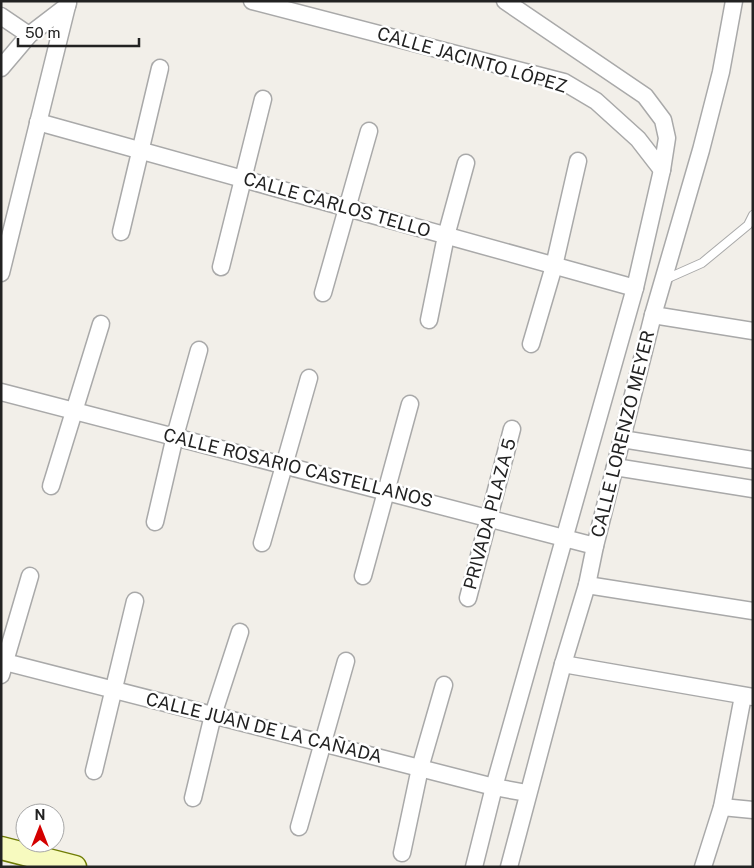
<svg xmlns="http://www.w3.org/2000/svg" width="754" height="868" viewBox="0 0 754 868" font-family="'Public Sans',sans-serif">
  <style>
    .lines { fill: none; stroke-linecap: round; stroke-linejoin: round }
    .lane-casing { stroke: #a9a9a9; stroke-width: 10 }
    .street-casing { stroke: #a9a9a9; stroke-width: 19 }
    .secondary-casing { stroke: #707d05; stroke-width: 25 }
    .lane { stroke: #fff; stroke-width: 8 }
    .street { stroke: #fff; stroke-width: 16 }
    .secondary { stroke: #f7fabf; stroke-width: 22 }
    .labels { text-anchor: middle; stroke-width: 5; stroke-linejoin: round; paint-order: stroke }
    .street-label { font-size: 18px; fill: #222; stroke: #fff }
  </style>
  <rect width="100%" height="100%" fill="#f2efe9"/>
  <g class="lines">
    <defs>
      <polyline id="lane" points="666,279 702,263 748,225 753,215"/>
      <g id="street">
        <polyline points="252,1 564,82 596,101 638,139 662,170"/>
        <polyline points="1,16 29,35"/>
        <polyline points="1,68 29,35 67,6 68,3"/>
        <polyline points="38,122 635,288"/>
        <polyline points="121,232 160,68"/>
        <polyline points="221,267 263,99"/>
        <polyline points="1,273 67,6"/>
        <polyline points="323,293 369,131"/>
        <polyline points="653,315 753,331"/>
        <polyline points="429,320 446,236 466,163"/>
        <polyline points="531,344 554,266 578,161"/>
        <polyline points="1,392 595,546"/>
        <polyline points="622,439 753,460"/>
        <polyline points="615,467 753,489"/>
        <polyline points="51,486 101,324"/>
        <polyline points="155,522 175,436 199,350"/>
        <polyline points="262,543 309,378"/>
        <polyline points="363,576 410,404"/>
        <polyline points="587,585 753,611"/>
        <polyline points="468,598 512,429"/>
        <polyline points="1,661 494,787 527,793"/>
        <polyline points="563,664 753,697"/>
        <polyline points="1,675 30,576"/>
        <polyline points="94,771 135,601"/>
        <polyline points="193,798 213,715 240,632"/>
        <polyline points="722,807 753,810"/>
        <polyline points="299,827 346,661"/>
        <polyline points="402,853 420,768 444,685"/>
        <polyline points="474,867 494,787 635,288 662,170 667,138 663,120 645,96 505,1"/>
        <polyline points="509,867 563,664 587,585 595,546 653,315 701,150 721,72 734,1"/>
        <polyline points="703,867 722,807 743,696"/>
      </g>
      <polyline id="secondary" points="1,848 75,867"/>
    </defs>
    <use href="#lane" class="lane-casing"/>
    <use href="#street" class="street-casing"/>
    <use href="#secondary" class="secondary-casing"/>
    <use href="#lane" class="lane"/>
    <use href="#street" class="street"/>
    <use href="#secondary" class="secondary"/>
  </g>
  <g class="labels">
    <g class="street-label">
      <text transform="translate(472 60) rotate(16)" y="6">CALLE JACINTO LÓPEZ</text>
      <text transform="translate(337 205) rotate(16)" y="6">CALLE CARLOS TELLO</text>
      <text transform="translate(623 434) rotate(-76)" y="6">CALLE LORENZO MEYER</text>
      <text transform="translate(298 468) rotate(14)" y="6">CALLE ROSARIO CASTELLANOS</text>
      <text transform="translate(490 514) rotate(-75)" y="6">PRIVADA PLAZA 5</text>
      <text transform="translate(264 728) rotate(14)" y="6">CALLE JUAN DE LA CAÑADA</text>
    </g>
  </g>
  <rect width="754" height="868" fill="none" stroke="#222222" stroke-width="5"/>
  <g transform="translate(40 828)"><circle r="24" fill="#ffffff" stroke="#a7a7a7"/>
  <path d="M0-4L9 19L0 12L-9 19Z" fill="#d40000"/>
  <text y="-8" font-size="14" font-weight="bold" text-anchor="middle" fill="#222222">N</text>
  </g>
  <path d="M18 38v8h121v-8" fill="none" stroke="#222222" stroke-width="2.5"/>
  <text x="25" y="38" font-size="15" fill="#222222" stroke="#ffffff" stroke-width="4" paint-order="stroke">50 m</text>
</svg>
